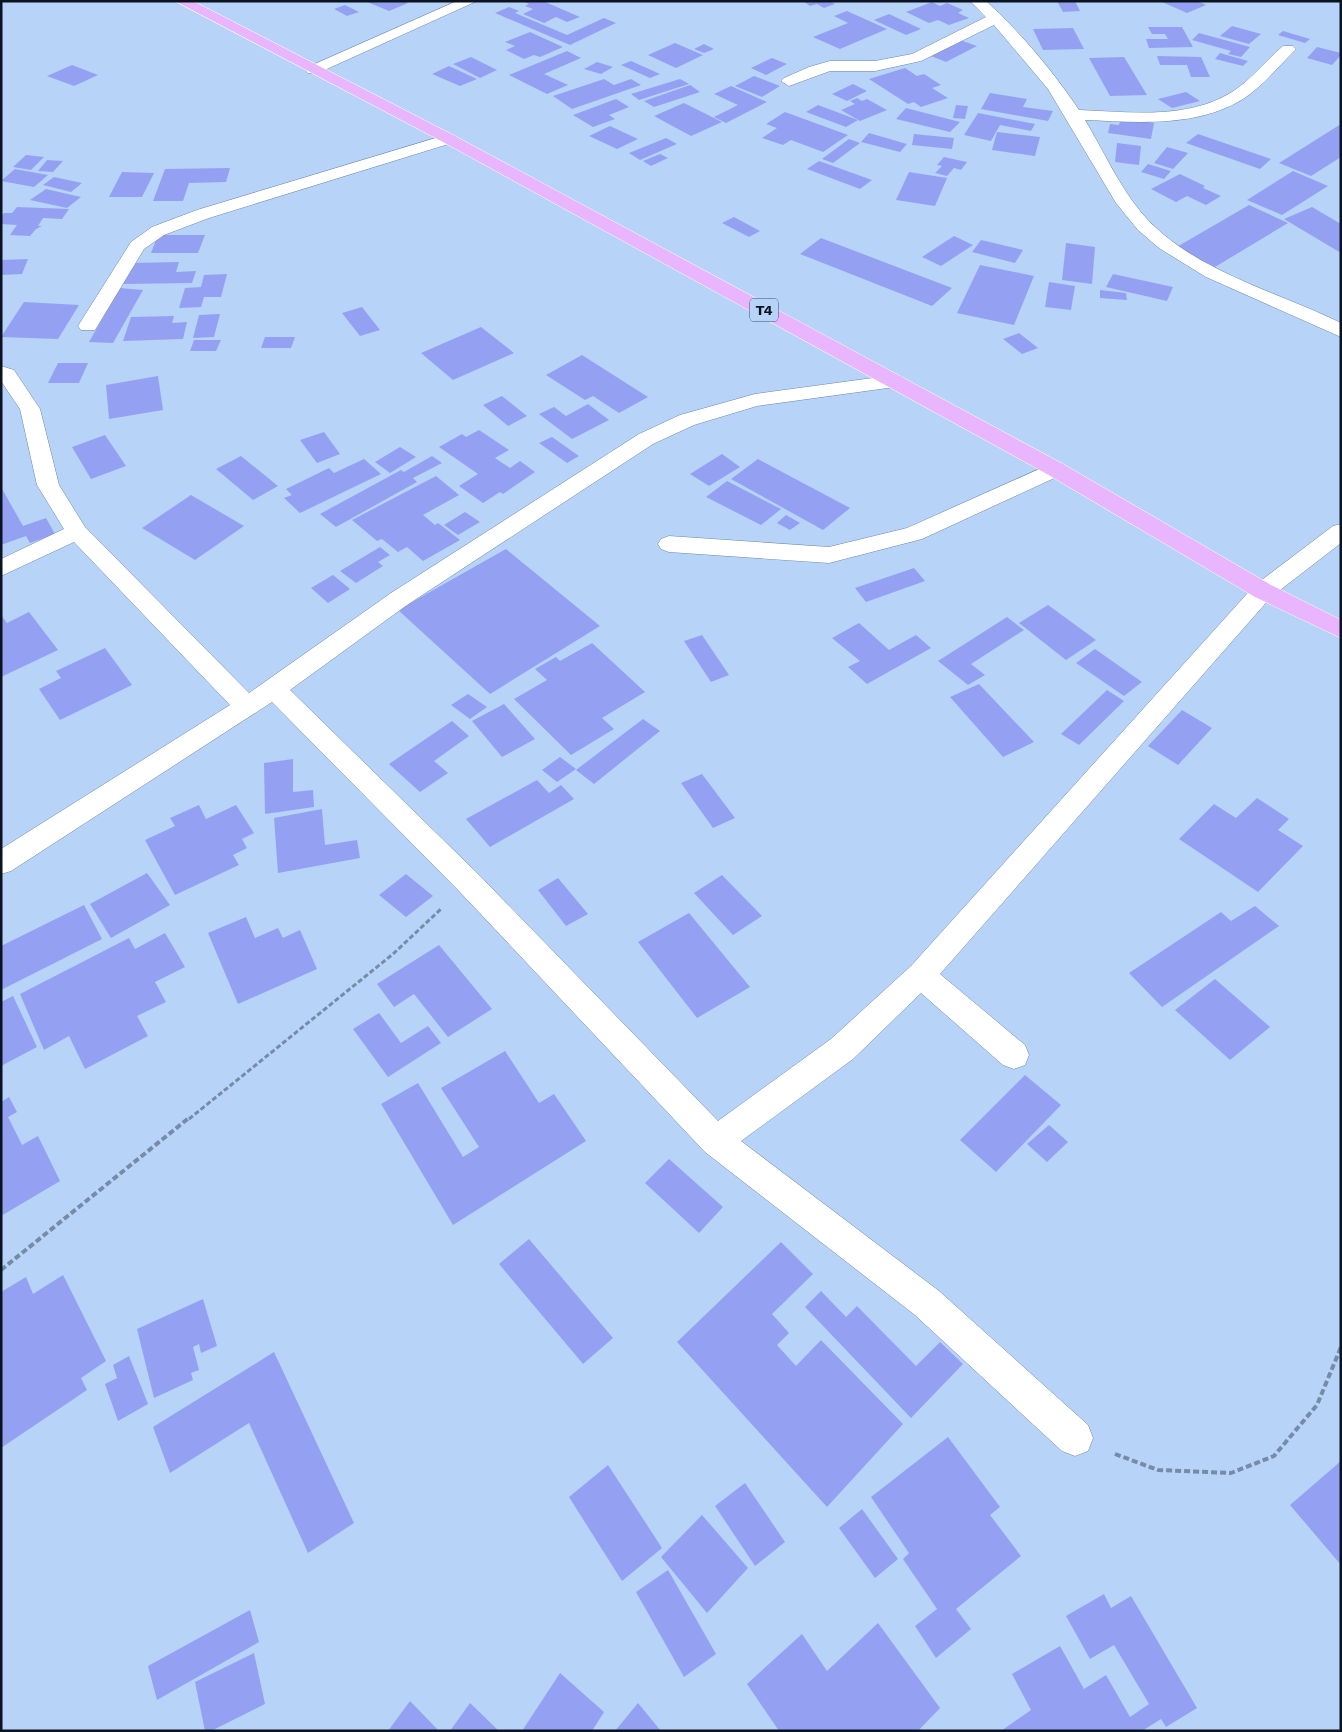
<svg xmlns="http://www.w3.org/2000/svg" width="1342" height="1732" viewBox="0 0 1342 1732" font-family="'Work Sans',sans-serif">
  <style>
    .building { fill: #94a1f3 }
    .lines { fill: none; stroke-linecap: round; stroke-linejoin: round }
    .minor-casing { stroke: #6e87aa; stroke-width: 1 }
    .highway-casing { stroke: #fff; stroke-width: 1 }
    .path-far1 { stroke: #768ba7; stroke-width: 3; stroke-dasharray: 5 2.5; stroke-linecap: butt }
    .path { stroke: #768ba7; stroke-width: 4; stroke-dasharray: 6 3; stroke-linecap: butt }
    .minor { fill: #fff; fill-rule: evenodd }
    .highway { fill: #e9b6fd; fill-rule: evenodd }
    .labels { text-anchor: middle; stroke-width: 4; stroke-linejoin: round; paint-order: stroke }
    .shield { fill: #b7d3f8; stroke: #3e4d61; stroke-width: 1 }
    .shield-label { font-size: 14px; font-weight: bold; fill: #0a1320 }
  </style>
  <rect width="100%" height="100%" fill="#b7d3f8"/>
  <g class="building">
    <polygon points="365,1 404,1 408,3 389,11"/>
    <polygon points="522,1 543,1 580,17 567,22 556,17 544,23 523,14 533,9 525,6 529,4"/>
    <polygon points="803,1 830,1 835,4 824,8 817,4 810,6"/>
    <polygon points="1057,1 1075,1 1080,11 1063,12"/>
    <polygon points="1160,1 1197,1 1206,5 1187,13"/>
    <polygon points="932,2 940,6 947,3 963,10 958,13 969,18 949,25 938,20 929,23 906,12"/>
    <polygon points="345,5 359,12 347,16 334,9"/>
    <polygon points="509,7 519,11 515,13 567,35 604,18 616,23 570,45 495,13"/>
    <polygon points="847,11 887,29 840,49 813,37 848,23 834,16"/>
    <polygon points="889,14 921,29 906,35 874,20"/>
    <polygon points="1232,26 1261,34 1249,44 1220,36"/>
    <polygon points="1148,27 1182,27 1193,47 1149,48 1146,39 1168,39 1165,34 1152,34"/>
    <polygon points="1073,28 1084,49 1043,50 1033,29"/>
    <polygon points="1283,31 1310,39 1305,43 1278,35"/>
    <polygon points="530,32 563,47 540,57 534,55 524,59 506,50 515,46 505,42"/>
    <polygon points="1199,33 1250,47 1241,57 1228,54 1231,51 1192,40"/>
    <polygon points="960,40 977,46 946,62 931,56"/>
    <polygon points="675,43 703,55 676,68 648,55"/>
    <polygon points="704,44 714,49 704,53 694,49"/>
    <polygon points="1317,47 1341,53 1341,55 1332,65 1307,58"/>
    <polygon points="567,51 581,58 544,74 568,85 547,94 509,75"/>
    <polygon points="1220,53 1248,61 1243,66 1215,59"/>
    <polygon points="1157,56 1201,57 1210,77 1191,77 1187,65 1160,65"/>
    <polygon points="471,57 497,70 480,78 453,64"/>
    <polygon points="1124,57 1147,95 1110,96 1089,58"/>
    <polygon points="772,58 787,64 766,75 751,68"/>
    <polygon points="631,61 660,74 650,78 621,65"/>
    <polygon points="597,62 613,67 601,74 584,69"/>
    <polygon points="72,65 98,75 74,86 47,76"/>
    <polygon points="449,66 477,79 460,86 432,74"/>
    <polygon points="905,68 917,76 924,74 941,85 932,88 948,98 921,107 914,102 908,104 869,79"/>
    <polygon points="754,76 780,86 762,97 735,86"/>
    <polygon points="604,79 614,85 631,79 641,85 572,109 553,96"/>
    <polygon points="680,79 689,84 639,100 631,94"/>
    <polygon points="853,84 867,91 847,101 832,94"/>
    <polygon points="690,85 700,92 654,107 644,101"/>
    <polygon points="731,86 767,102 726,123 714,117 738,105 714,94"/>
    <polygon points="1186,92 1200,101 1172,108 1158,99"/>
    <polygon points="990,93 1027,99 1023,107 1053,111 1048,121 981,109"/>
    <polygon points="857,98 862,101 867,99 887,110 860,121 841,110 855,104 850,101"/>
    <polygon points="616,99 629,107 609,115 615,119 593,127 573,115"/>
    <polygon points="684,103 722,122 691,136 654,116"/>
    <polygon points="818,105 858,120 846,127 806,112"/>
    <polygon points="956,105 968,106 965,119 953,118"/>
    <polygon points="906,108 960,122 950,132 896,119"/>
    <polygon points="785,112 848,135 823,152 791,140 783,145 762,138 777,128 766,124"/>
    <polygon points="978,113 1035,124 1031,131 1000,125 991,141 964,135"/>
    <polygon points="1132,120 1154,123 1151,139 1108,133 1110,124 1119,125 1120,121 1132,122"/>
    <polygon points="1341,124 1341,157 1311,176 1279,163"/>
    <polygon points="610,126 638,139 617,149 589,136"/>
    <polygon points="997,132 1040,137 1035,156 992,150"/>
    <polygon points="869,133 907,144 900,152 861,142"/>
    <polygon points="914,134 954,138 952,149 912,145"/>
    <polygon points="1198,134 1271,159 1260,169 1186,143"/>
    <polygon points="666,138 677,144 640,160 629,153"/>
    <polygon points="849,139 860,143 833,163 822,159"/>
    <polygon points="1117,143 1141,146 1139,165 1115,162"/>
    <polygon points="1167,147 1188,153 1173,169 1154,163"/>
    <polygon points="660,154 668,158 651,166 643,161"/>
    <polygon points="26,155 44,157 31,170 13,167"/>
    <polygon points="944,157 967,162 961,170 954,168 947,176 935,173 942,166 937,165"/>
    <polygon points="47,160 63,161 53,172 38,171"/>
    <polygon points="819,161 872,180 860,189 807,169"/>
    <polygon points="1148,164 1171,171 1164,179 1141,172"/>
    <polygon points="230,168 226,182 189,183 183,201 153,201 165,169"/>
    <polygon points="15,169 48,175 34,187 1,181"/>
    <polygon points="1293,171 1328,186 1282,215 1247,200"/>
    <polygon points="122,172 154,173 142,197 109,197"/>
    <polygon points="909,172 947,178 935,206 896,200"/>
    <polygon points="1180,174 1205,186 1203,188 1221,196 1206,205 1187,196 1176,202 1151,189"/>
    <polygon points="54,177 82,183 71,192 43,185"/>
    <polygon points="46,189 81,197 67,208 30,200"/>
    <polygon points="1249,205 1288,223 1215,267 1175,248"/>
    <polygon points="17,207 69,209 62,219 43,218 38,226 42,226 36,229 30,236 10,235 17,225 1,224 1,216 4,213 12,213"/>
    <polygon points="1312,207 1341,224 1341,253 1284,219"/>
    <polygon points="734,217 760,231 749,237 722,223"/>
    <polygon points="158,235 205,235 198,253 151,253"/>
    <polygon points="954,236 973,245 941,266 922,257"/>
    <polygon points="821,238 952,288 932,306 800,254"/>
    <polygon points="981,240 1023,250 1015,263 972,252"/>
    <polygon points="1066,243 1095,247 1092,284 1062,280"/>
    <polygon points="28,259 22,274 1,275 1,260"/>
    <polygon points="179,262 176,272 196,271 192,283 123,284 131,263"/>
    <polygon points="980,265 1034,276 1014,325 957,313"/>
    <polygon points="227,274 221,297 204,297 201,307 179,308 185,288 201,287 204,275"/>
    <polygon points="1113,274 1173,287 1167,301 1106,287"/>
    <polygon points="1049,282 1075,286 1071,310 1045,307"/>
    <polygon points="120,288 143,290 113,343 89,342"/>
    <polygon points="1100,290 1126,293 1127,300 1100,298"/>
    <polygon points="24,302 79,305 58,339 1,337"/>
    <polygon points="362,307 380,330 360,336 342,313"/>
    <polygon points="220,314 214,337 193,338 199,315"/>
    <polygon points="174,316 172,323 187,322 183,339 123,341 131,317"/>
    <polygon points="481,327 514,353 453,380 421,353"/>
    <polygon points="1019,333 1038,348 1022,354 1003,339"/>
    <polygon points="265,337 295,337 291,348 261,348"/>
    <polygon points="194,340 221,340 216,351 190,351"/>
    <polygon points="582,355 648,397 619,413 593,396 585,400 546,375"/>
    <polygon points="58,363 88,363 79,383 48,383"/>
    <polygon points="158,376 163,410 109,419 106,385"/>
    <polygon points="502,396 527,416 508,426 483,405"/>
    <polygon points="588,404 609,420 572,439 539,414 554,407 566,416"/>
    <polygon points="479,430 509,450 495,458 510,468 520,461 535,472 503,494 500,492 483,503 459,486 478,474 439,447 462,434 466,437"/>
    <polygon points="324,432 340,454 317,463 300,440"/>
    <polygon points="105,435 126,466 91,479 72,447"/>
    <polygon points="552,437 579,456 567,463 539,443"/>
    <polygon points="400,447 416,457 390,473 375,462"/>
    <polygon points="722,454 740,467 709,486 690,474"/>
    <polygon points="241,456 278,486 253,500 216,469"/>
    <polygon points="432,456 442,463 413,478 417,482 336,527 320,514 401,470 404,472"/>
    <polygon points="364,459 381,474 300,513 284,498 292,495 286,489 329,468 334,473"/>
    <polygon points="758,459 850,508 823,530 731,479"/>
    <polygon points="436,476 459,495 423,515 435,525 438,523 460,540 423,561 407,547 398,552 382,539 377,541 352,520"/>
    <polygon points="727,481 781,509 761,525 706,497"/>
    <polygon points="1,487 23,526 46,518 55,534 30,543 26,536 1,545"/>
    <polygon points="191,495 244,526 195,560 142,528"/>
    <polygon points="465,512 480,522 458,535 444,525"/>
    <polygon points="786,515 800,523 790,530 777,523"/>
    <polygon points="380,547 390,555 378,562 383,566 356,583 340,571"/>
    <polygon points="506,549 600,626 490,694 398,610"/>
    <polygon points="914,568 925,581 866,602 855,588"/>
    <polygon points="333,575 350,589 328,603 311,588"/>
    <polygon points="1048,605 1096,640 1066,660 1019,623"/>
    <polygon points="29,612 58,650 1,677 1,615 7,623"/>
    <polygon points="1007,617 1024,630 971,664 985,675 968,685 938,661"/>
    <polygon points="859,623 889,650 916,635 931,648 867,684 848,667 860,661 832,638"/>
    <polygon points="702,635 729,675 711,682 684,641"/>
    <polygon points="592,643 645,692 602,718 614,729 571,755 514,699 547,680 535,669 556,657 560,661"/>
    <polygon points="105,648 132,685 60,720 39,689 61,678 56,671"/>
    <polygon points="1095,649 1142,682 1124,696 1076,663"/>
    <polygon points="979,684 1034,742 1003,757 950,697"/>
    <polygon points="1107,690 1124,701 1079,745 1061,734"/>
    <polygon points="468,694 487,707 470,719 451,705"/>
    <polygon points="504,704 535,739 502,757 472,721"/>
    <polygon points="1182,710 1212,728 1178,765 1148,746"/>
    <polygon points="643,719 660,731 594,784 576,770"/>
    <polygon points="452,721 469,736 434,761 448,773 420,792 389,764"/>
    <polygon points="560,757 576,769 557,782 542,770"/>
    <polygon points="293,759 293,792 313,790 314,807 265,814 264,763"/>
    <polygon points="702,774 735,818 713,828 681,783"/>
    <polygon points="537,780 549,793 561,785 574,799 490,847 466,819"/>
    <polygon points="1257,798 1289,819 1278,830 1303,846 1258,892 1179,839 1214,804 1236,818"/>
    <polygon points="199,805 206,819 236,805 254,833 242,839 247,848 233,855 239,865 175,895 145,840 175,826 170,818"/>
    <polygon points="322,809 325,845 357,840 360,858 278,873 274,818"/>
    <polygon points="147,873 170,905 111,938 90,904"/>
    <polygon points="406,874 433,896 406,917 379,895"/>
    <polygon points="722,875 762,916 733,935 694,893"/>
    <polygon points="558,878 588,914 566,926 538,890"/>
    <polygon points="84,905 102,939 1,990 1,946"/>
    <polygon points="1255,906 1279,926 1162,1007 1129,973 1221,912 1231,921"/>
    <polygon points="689,913 750,987 697,1018 638,942"/>
    <polygon points="246,917 255,938 278,928 283,938 300,930 317,969 238,1004 208,933"/>
    <polygon points="165,933 185,967 155,982 166,1002 137,1016 148,1036 85,1069 69,1036 44,1050 20,994 129,938 135,949"/>
    <polygon points="439,945 492,1009 448,1037 414,994 394,1007 377,984"/>
    <polygon points="1215,979 1270,1027 1230,1060 1175,1010"/>
    <polygon points="13,996 37,1047 1,1066 1,1002"/>
    <polygon points="379,1013 401,1043 428,1026 441,1043 388,1077 353,1029"/>
    <polygon points="505,1051 539,1103 554,1094 586,1141 453,1225 381,1104 418,1083 463,1157 479,1147 441,1088"/>
    <polygon points="1025,1075 1061,1105 996,1172 960,1140"/>
    <polygon points="9,1097 17,1112 8,1117 22,1145 38,1136 60,1181 1,1216 1,1102"/>
    <polygon points="1049,1125 1068,1142 1047,1162 1027,1144"/>
    <polygon points="669,1159 723,1207 699,1233 645,1183"/>
    <polygon points="529,1239 613,1338 583,1364 499,1264"/>
    <polygon points="781,1242 813,1274 772,1314 789,1333 777,1345 796,1366 821,1340 903,1424 827,1507 677,1342"/>
    <polygon points="63,1275 106,1361 81,1378 87,1390 1,1448 1,1292 26,1277 33,1294"/>
    <polygon points="821,1291 846,1317 857,1306 916,1366 940,1342 963,1364 911,1418 805,1307"/>
    <polygon points="203,1299 217,1346 201,1353 199,1344 193,1347 199,1370 191,1373 193,1380 154,1398 137,1329"/>
    <polygon points="274,1352 354,1523 308,1553 249,1423 170,1473 153,1427"/>
    <polygon points="129,1356 148,1404 118,1421 105,1384 117,1378 113,1365"/>
    <polygon points="948,1437 1000,1507 990,1515 1021,1556 956,1609 971,1629 936,1658 915,1626 937,1609 903,1559 909,1553 871,1497"/>
    <polygon points="1341,1461 1341,1565 1290,1505"/>
    <polygon points="608,1465 662,1548 622,1581 569,1497"/>
    <polygon points="745,1483 785,1542 755,1566 715,1506"/>
    <polygon points="862,1509 898,1559 875,1578 839,1528"/>
    <polygon points="702,1515 748,1568 707,1613 661,1557"/>
    <polygon points="668,1570 716,1654 684,1677 636,1592"/>
    <polygon points="1104,1594 1111,1608 1131,1596 1197,1708 1166,1727 1161,1719 1142,1731 1001,1731 1031,1710 1012,1674 1060,1646 1084,1689 1106,1675 1130,1717 1149,1704 1114,1645 1090,1659 1066,1616"/>
    <polygon points="250,1610 259,1642 157,1700 148,1666"/>
    <polygon points="878,1623 940,1708 918,1731 779,1731 747,1684 802,1634 827,1671"/>
    <polygon points="254,1653 265,1704 211,1731 205,1731 195,1682"/>
    <polygon points="560,1673 604,1712 592,1731 522,1731"/>
    <polygon points="410,1701 439,1731 388,1731"/>
    <polygon points="470,1703 499,1731 450,1731"/>
    <polygon points="638,1703 661,1731 615,1731"/>
  </g>
  <g class="lines">
    <defs>
      <g id="minor">
        <polygon points="457,1 477,1 318,73 308,73 305,70 308,67"/>
        <path d="M970,1H986C1021,33 1052,70 1079,110C1129,112 1187,120 1232,92C1251,80 1266,61 1283,46H1293L1296,49L1293,52C1277,68 1262,87 1243,99C1196,128 1137,122 1085,120C1103,150 1118,184 1140,211C1187,269 1276,291 1341,323V337L1206,277L1159,248L1138,230L1116,203L1048,89L994,25L921,61L875,71H830L789,86L781,81L784,78L809,67L830,61H875L912,54L986,17Z"/>
        <polygon points="449,134 455,136 457,139 455,142 209,218 164,235 144,249 95,330 81,330 78,326 131,242 152,227 197,210"/>
        <polygon points="1,366 14,370 40,409 59,485 85,527 249,693 391,593 639,434 680,415 755,394 895,375 902,377 905,381 902,385 895,387 757,406 694,425 653,444 407,605 290,690 479,875 718,1121 831,1039 911,966 1255,585 1333,526 1341,524 1341,543 1271,597 940,974 1025,1045 1029,1055 1025,1065 1014,1069 1003,1065 921,993 853,1059 741,1141 939,1291 1088,1425 1093,1438 1088,1451 1075,1456 1062,1451 915,1315 705,1152 459,891 272,702 11,871 1,874 1,849 230,705 74,542 1,576 1,559 64,529 37,485 20,409 1,381"/>
        <polygon points="1055,462 1063,464 1066,469 1063,474 922,539 829,563 669,552 661,549 658,544 661,539 669,536 829,547 907,528"/>
      </g>
      <polygon id="highway" points="175,1 193,1 455,136 1063,464 1271,585 1341,620 1341,638 1255,597 1047,474 443,142"/>
    </defs>
    <use href="#minor" class="minor-casing"/>
    <use href="#highway" class="highway-casing"/>
    <polyline class="path-far1" points="189,1119 393,954 441,909"/>
    <g class="path">
      <polyline points="1,1270 190,1117"/>
      <polyline points="1115,1454 1158,1470 1231,1473 1274,1456 1317,1405 1341,1347"/>
    </g>
    <use href="#minor" class="minor"/>
    <use href="#highway" class="highway"/>
  </g>
  <g class="labels">
    <rect class="shield" x="750" y="298.5" width="28" height="23" rx="4"/>
    <g class="shield-label">
      <text x="764" y="315">T4</text>
    </g>
  </g>
  <rect width="1342" height="1732" fill="none" stroke="#0a1320" stroke-width="5"/>
</svg>
